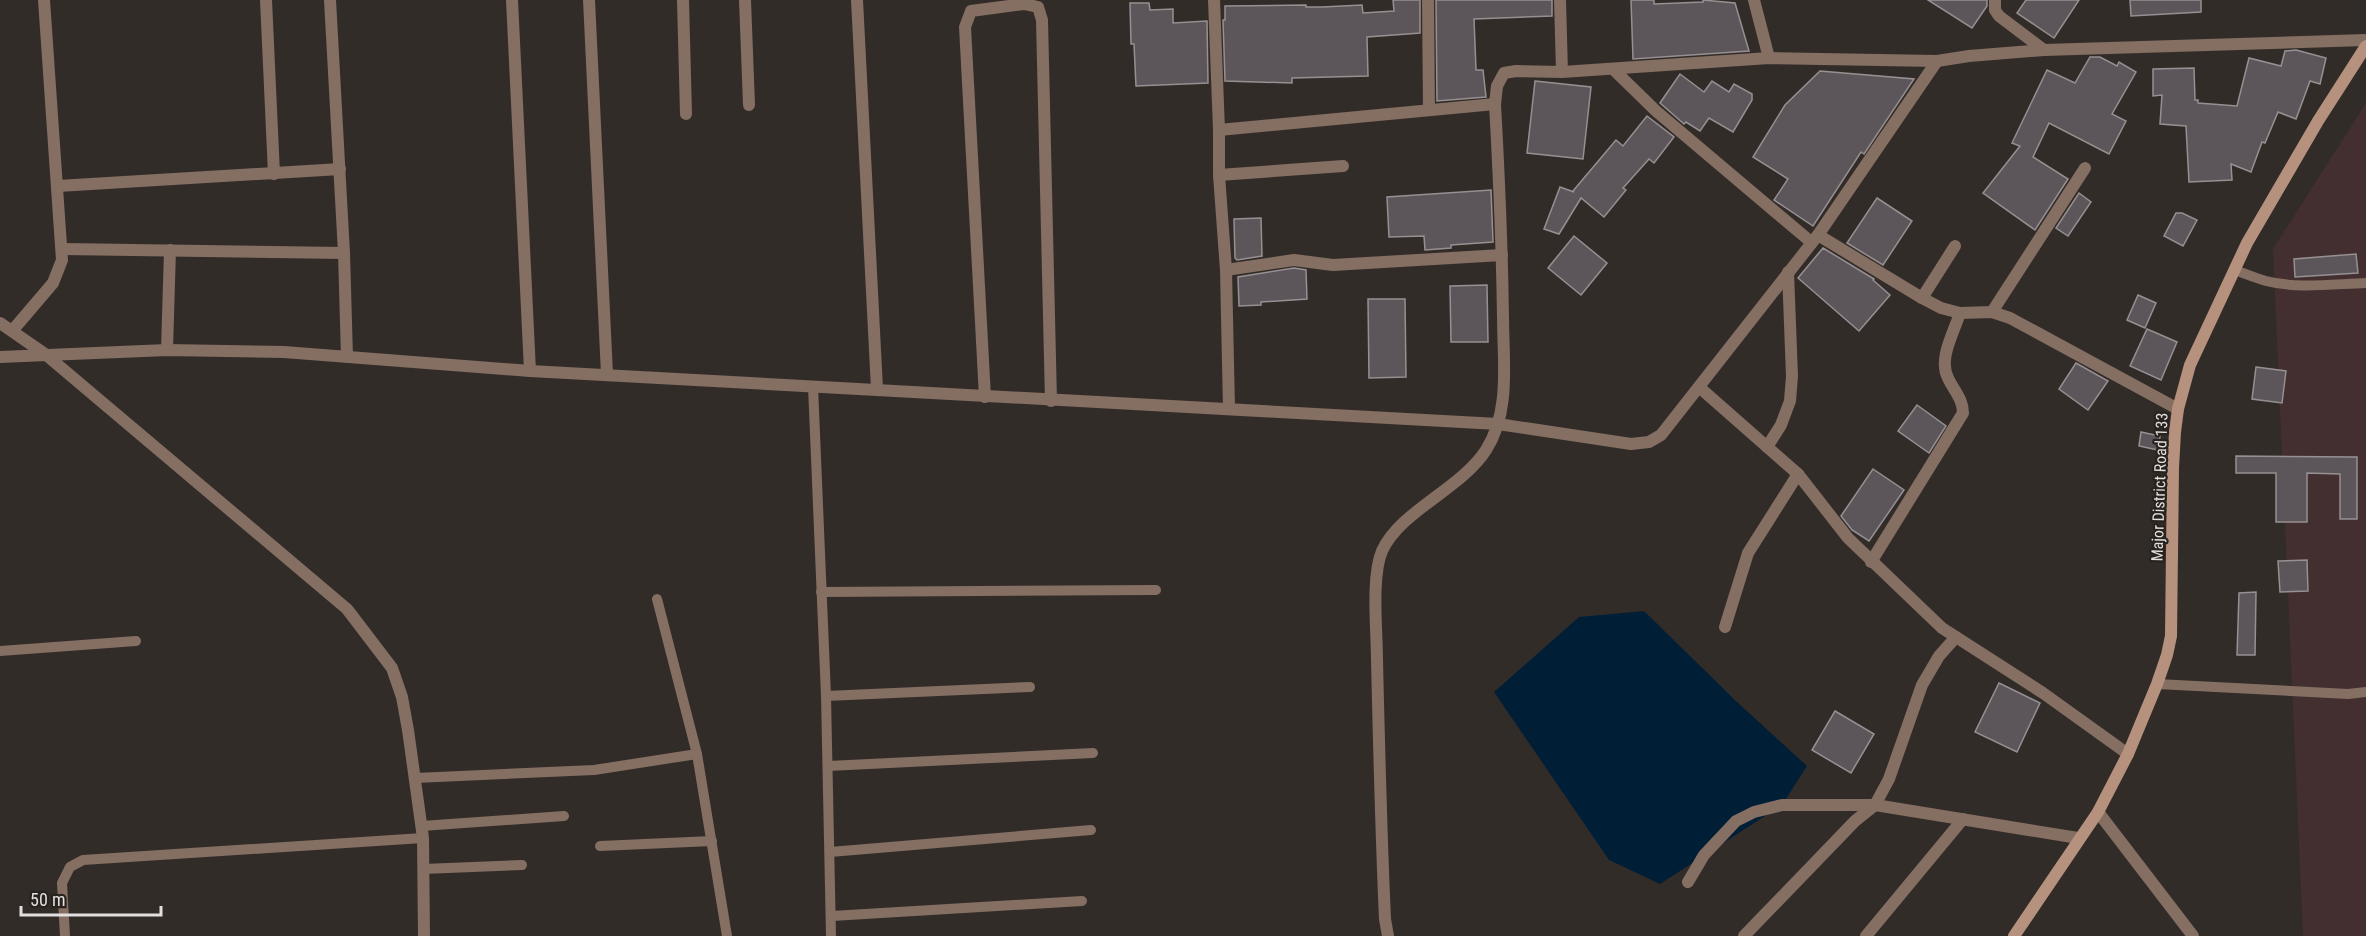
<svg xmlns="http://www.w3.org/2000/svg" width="2366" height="936" viewBox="0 0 2366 936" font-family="'Roboto Condensed',sans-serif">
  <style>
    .industrial { fill: #432f30 }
    .water { fill: #001f37 }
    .building { fill: #5c5559; stroke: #979093; stroke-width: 1.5 }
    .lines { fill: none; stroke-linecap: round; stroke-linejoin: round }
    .service { stroke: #856e62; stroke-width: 10 }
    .minor { stroke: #856e62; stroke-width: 12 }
    .tertiary { stroke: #856e62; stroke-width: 12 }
    .secondary { stroke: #b6927e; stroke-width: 12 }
    .labels { text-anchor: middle; stroke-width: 4.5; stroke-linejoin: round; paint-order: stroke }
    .street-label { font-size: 16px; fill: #e3dfdd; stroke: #28231f }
  </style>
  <rect width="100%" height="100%" fill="#322c29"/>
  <polygon class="industrial" points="2366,103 2366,936 2303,936 2273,249"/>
  <polygon class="water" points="1644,611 1737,702 1807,766 1782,805 1660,884 1609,860 1494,692 1579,617"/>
  <g class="building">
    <polygon points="1393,0 1420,0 1420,33 1367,37 1368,76 1292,78 1292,83 1225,81 1223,20 1225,20 1225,6 1306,5 1306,7 1322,7 1362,5 1363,13 1394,11"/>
    <polygon points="1436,0 1552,0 1552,16 1474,19 1476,70 1483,70 1486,97 1437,101"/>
    <polygon points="1631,0 1654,0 1654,4 1703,2 1703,0 1735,3 1749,51 1633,59"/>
    <polygon points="1928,0 1987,0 1987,6 1972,28"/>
    <polygon points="2026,0 2079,0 2054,38 2017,13"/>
    <polygon points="2130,0 2201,0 2201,12 2131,16"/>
    <polygon points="1130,3 1149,3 1150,10 1173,9 1173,23 1207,21 1208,83 1136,86 1134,44 1131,44"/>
    <polygon points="2296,50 2326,58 2320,84 2310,81 2296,119 2278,112 2265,143 2262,142 2251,172 2231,164 2232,180 2189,182 2186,126 2160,124 2162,95 2153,96 2153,69 2194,68 2195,100 2198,100 2198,103 2237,106 2249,58 2281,66 2285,51"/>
    <polygon points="2090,57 2100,57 2117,66 2119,62 2136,72 2112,114 2126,121 2109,154 2049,123 2033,157 2068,179 2035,230 1983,193 2020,146 2012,143 2047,70 2075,83"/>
    <polygon points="1820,71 1914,79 1864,154 1861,152 1813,226 1774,200 1788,179 1753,157 1785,105"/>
    <polygon points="1680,74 1704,92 1712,81 1729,92 1734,84 1752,94 1752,100 1733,132 1709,118 1700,131 1686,122 1684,124 1660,103"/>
    <polygon points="1535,81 1591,87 1583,159 1527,153"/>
    <polygon points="1647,116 1674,137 1654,163 1649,159 1623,188 1626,190 1604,217 1581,198 1559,234 1544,229 1560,187 1574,192 1573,191 1616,140 1623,146"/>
    <polygon points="1491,190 1493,242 1451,245 1451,248 1425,250 1424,236 1389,237 1387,197"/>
    <polygon points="2079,193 2091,202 2068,236 2056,228"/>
    <polygon points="1877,198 1912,221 1883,265 1847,243"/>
    <polygon points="2176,213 2182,213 2197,220 2183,246 2164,236"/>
    <polygon points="1261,218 1262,256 1237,260 1235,258 1234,219"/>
    <polygon points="1574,236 1607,263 1581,295 1548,268"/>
    <polygon points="1823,248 1874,279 1873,280 1890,295 1859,331 1798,278"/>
    <polygon points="2356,254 2358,273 2295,277 2294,259"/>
    <polygon points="1294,268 1306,270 1307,299 1261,302 1261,305 1239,306 1238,277"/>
    <polygon points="1487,285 1488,342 1451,342 1450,286"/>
    <polygon points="2138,295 2156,303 2145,328 2127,320"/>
    <polygon points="1368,299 1405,299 1406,377 1369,378"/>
    <polygon points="2147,329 2177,342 2161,380 2130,366"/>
    <polygon points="2076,363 2108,381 2088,410 2059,389"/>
    <polygon points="2256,367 2286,371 2282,403 2252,399"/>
    <polygon points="1917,405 1946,426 1929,453 1898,431"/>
    <polygon points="2141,432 2160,436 2158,450 2139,446"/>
    <polygon points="2236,456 2357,457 2357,519 2340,519 2340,474 2307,473 2307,522 2276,522 2276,473 2236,473"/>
    <polygon points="1873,469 1904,490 1869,541 1852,530 1841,516"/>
    <polygon points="2307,560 2308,591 2280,592 2278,561"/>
    <polygon points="2256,592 2255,655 2237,655 2239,593"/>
    <polygon points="1999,683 2040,703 2017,752 1975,732"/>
    <polygon points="1835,711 1874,734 1851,773 1812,750"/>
  </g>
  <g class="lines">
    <g class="service">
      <path d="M2234,270C2244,273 2255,278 2266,281C2298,289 2333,284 2366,283"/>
      <polyline points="813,386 826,696 831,936"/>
      <polyline points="821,592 1156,590"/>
      <polyline points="657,599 697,754 727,936"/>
      <polyline points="0,651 136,641"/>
      <polyline points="2157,684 2348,694 2366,692"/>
      <polyline points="826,696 1030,687"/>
      <polyline points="828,766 1093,753"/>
      <polyline points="415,778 594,770 697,754"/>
      <polyline points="422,826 564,816"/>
      <polyline points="600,846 712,841"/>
      <polyline points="830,852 1091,830"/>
      <polyline points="423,869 522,865"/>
      <polyline points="832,916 1082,901"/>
      <polyline points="65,936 62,883 70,867 83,860 423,838"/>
    </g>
    <g class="minor">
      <polyline points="266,0 274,174"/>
      <polyline points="330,0 344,253 347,357"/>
      <polyline points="512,0 530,371"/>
      <polyline points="589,0 607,374"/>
      <polyline points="683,0 686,114"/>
      <polyline points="745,0 749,105"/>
      <polyline points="857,0 877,389"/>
      <polyline points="1214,0 1219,130 1219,175 1226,270 1229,409"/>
      <polyline points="1428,0 1429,110"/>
      <polyline points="1560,0 1562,72"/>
      <polyline points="1995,0 1995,10 1999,16 2044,50"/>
      <polyline points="1613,69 1656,111 1811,242"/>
      <polyline points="1219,130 1495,104"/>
      <polyline points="1219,175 1343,166"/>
      <polyline points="58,186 340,169"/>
      <polyline points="1818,235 1922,298 1941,308 1960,313 1992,312 2010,318 2178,409"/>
      <polyline points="62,249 344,253"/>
      <polyline points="1226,270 1294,260 1333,265 1502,255"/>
      <polyline points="1922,298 1955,246"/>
      <polyline points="1992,312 2085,168"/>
      <polyline points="0,323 45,354 347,609 392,668 402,697 408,730 423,838 424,936"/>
      <polyline points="12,331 53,283 62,260 44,0"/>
      <polyline points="167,350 170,250"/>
      <polyline points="0,357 167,350 284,352 530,371 1498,424 1631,444 1649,442 1661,435 1818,235 1937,61"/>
      <polyline points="1699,387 1798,474 1748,553 1725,627"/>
      <polyline points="985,397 965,27 971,11 1024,4 1038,7 1042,20 1051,401"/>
      <polyline points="1767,447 1781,425 1790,401 1792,376 1788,272"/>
      <polyline points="1798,474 1848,538 1942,628 2043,693 2128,754"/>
      <path d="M1871,562L1963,413C1963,399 1954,391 1948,378C1938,359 1954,332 1960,313"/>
      <polyline points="1688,882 1704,855 1736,821 1754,812 1782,805 1875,805 2078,838"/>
      <polyline points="1744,936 1855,821 1875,805 1889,779 1922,685 1939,656 1956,637"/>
      <polyline points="1866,936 1963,819"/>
    </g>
    <g class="tertiary">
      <polyline points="1754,0 1769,58"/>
      <polyline points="2098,812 2193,936"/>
      <path d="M1388,936L1385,919C1381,832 1379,746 1377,660C1377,631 1371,577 1382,551C1400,511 1461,489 1486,450C1511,411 1503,361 1503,317C1502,246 1499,175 1495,104L1497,86L1504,73L1516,71L1562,72L1769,58L1937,61L1969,56L2044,50L2366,40"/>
    </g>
    <polyline class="secondary" points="2014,936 2098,812 2128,754 2157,684 2167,655 2171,636 2173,468 2175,432 2178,409 2190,365 2247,243 2318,121 2366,46"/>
  </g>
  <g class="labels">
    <g class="street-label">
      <text transform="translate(2159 487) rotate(-88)" y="6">Major District Road 133</text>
    </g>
  </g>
  <path d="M21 906v9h140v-9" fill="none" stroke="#e3dfdd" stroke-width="3"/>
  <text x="30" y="906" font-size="18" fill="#e3dfdd" stroke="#28231f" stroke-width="4.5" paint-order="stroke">50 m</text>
</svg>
